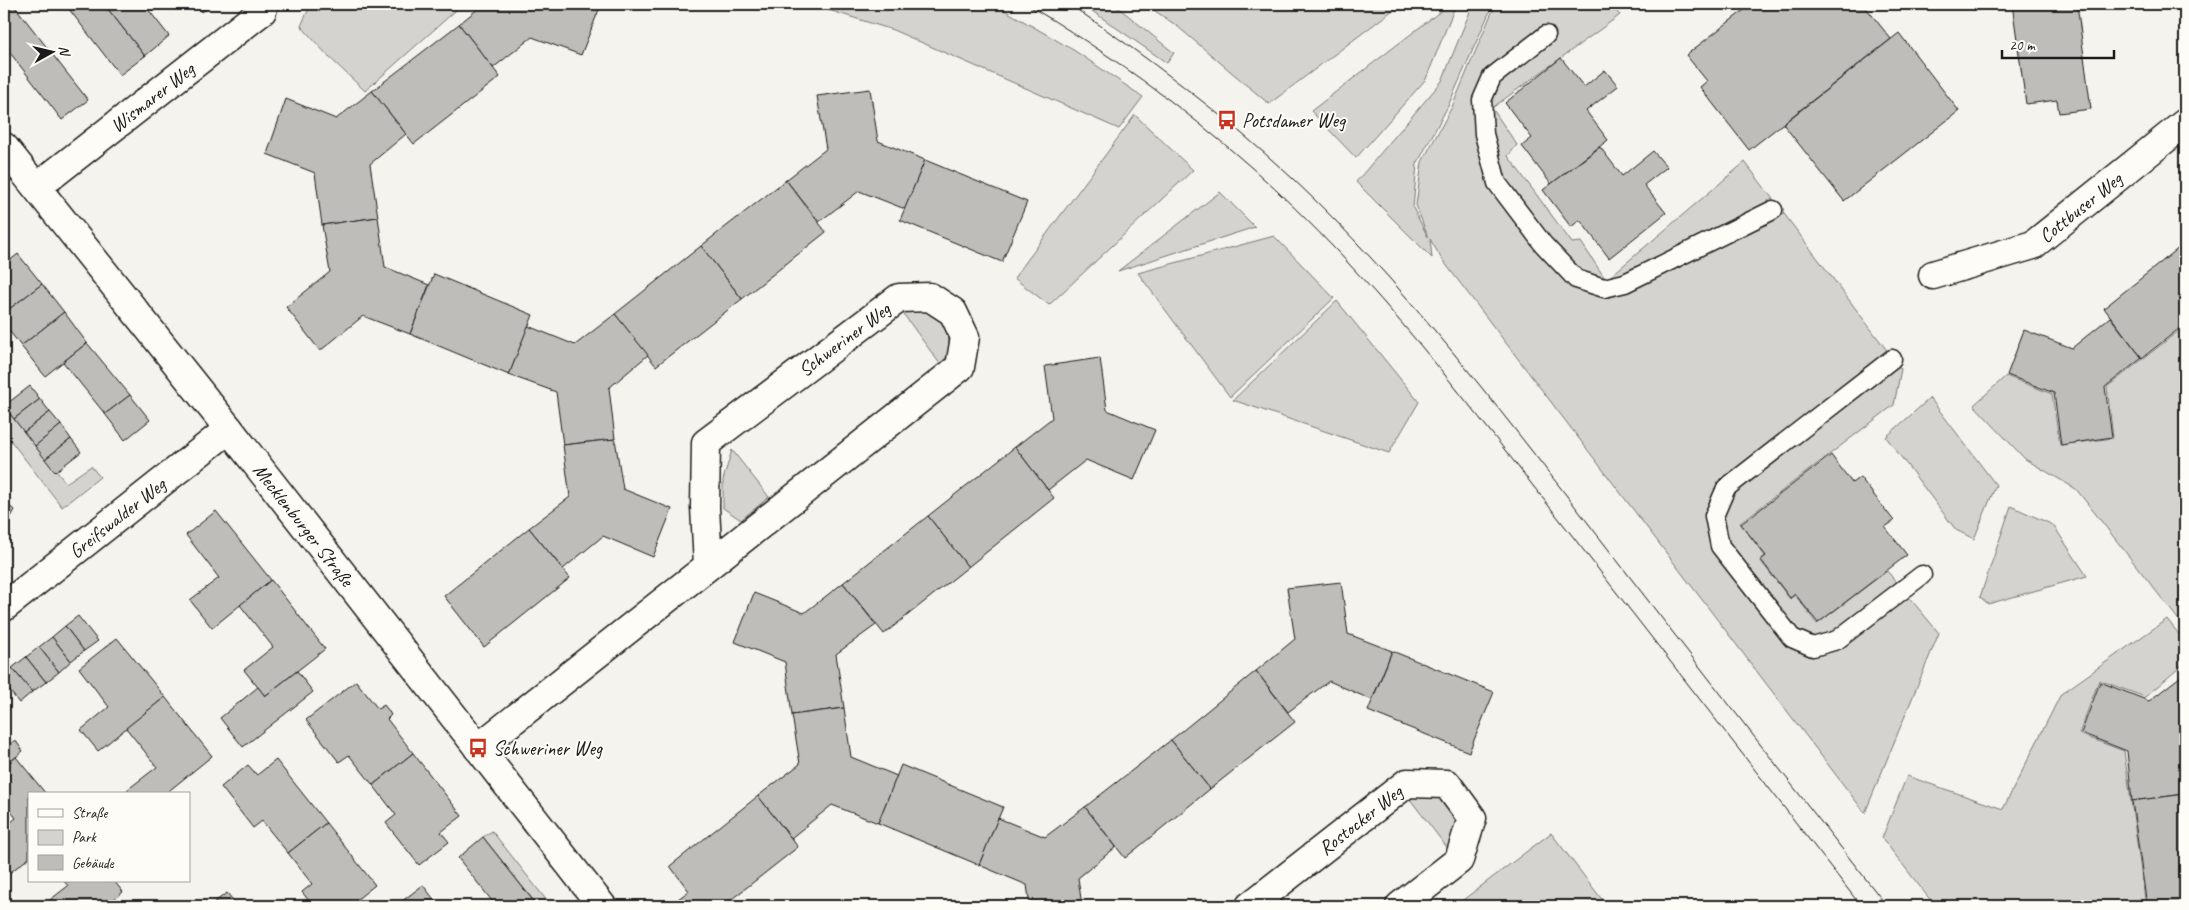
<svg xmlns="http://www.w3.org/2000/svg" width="2189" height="910" viewBox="0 0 2189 910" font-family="Caveat,sans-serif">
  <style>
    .green { fill: #d4d3cf; stroke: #787876 }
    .building { fill: #bebdba; stroke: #1c1c1c }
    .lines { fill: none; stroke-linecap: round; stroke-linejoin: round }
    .service-casing { stroke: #1c1c1c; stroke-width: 21 }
    .minor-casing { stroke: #1c1c1c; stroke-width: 31 }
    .service { stroke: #fdfcf7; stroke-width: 18 }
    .minor { stroke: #fdfcf7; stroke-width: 28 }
    .tram { stroke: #1c1c1c; stroke-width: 1 }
    .labels { text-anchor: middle; stroke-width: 4; stroke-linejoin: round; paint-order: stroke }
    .street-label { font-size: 20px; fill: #1c1c1c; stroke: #fdfcf7 }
    .poi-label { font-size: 20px; fill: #1c1c1c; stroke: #fdfcf7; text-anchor: start }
  </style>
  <rect width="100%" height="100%" fill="#f4f3ee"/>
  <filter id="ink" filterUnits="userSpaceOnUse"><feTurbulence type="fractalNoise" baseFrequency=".02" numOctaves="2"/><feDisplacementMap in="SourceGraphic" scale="10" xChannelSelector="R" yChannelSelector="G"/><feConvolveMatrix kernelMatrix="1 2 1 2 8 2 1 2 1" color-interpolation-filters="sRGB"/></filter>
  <g filter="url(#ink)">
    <g class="green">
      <polygon points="311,4 463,4 365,91 328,56 301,26"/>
      <polygon points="809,4 994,4 1075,51 1143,97 1119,129 893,30"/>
      <polygon points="1082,4 1114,4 1174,53 1167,63"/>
      <polygon points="1145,4 1401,4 1269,104 1177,26"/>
      <polygon points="1450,4 1456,4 1426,79 1356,158 1311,111"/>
      <polygon points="1473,4 1497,4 1489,13 1448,106 1417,164 1413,208 1428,237 1416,205 1422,162 1452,107 1492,12 1500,4 1609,4 1620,15 1492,108 1517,145 1508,156 1572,243 1581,242 1606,280 1745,162 1901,369 1894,405 1740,523 1765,556 1760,560 1790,599 1795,595 1817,624 1887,571 1939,633 1865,813 1441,258 1430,239 1432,258 1356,182 1442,81"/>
      <polygon points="1135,115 1193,170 1049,305 1014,278"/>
      <polygon points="1220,192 1255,227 1118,271"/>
      <polygon points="1274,236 1334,298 1230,397 1138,273"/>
      <polygon points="1337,301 1419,402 1389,453 1233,400"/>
      <path d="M919,308C946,317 948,327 950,353L940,364L902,312Z"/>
      <polygon points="2185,326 2185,628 2076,489 2025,459 1974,405 2006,376 2052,394 2060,445 2113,438 2107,387"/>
      <polygon points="1930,398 1996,485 1974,539 1956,530 1886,437"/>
      <polygon points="5,408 66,483 91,466 100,477 62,507 4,432"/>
      <polygon points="732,450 769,497 741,520 723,508 723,480"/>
      <polygon points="2011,506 2053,525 2087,576 1988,604 1980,597"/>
      <polygon points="2167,619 2185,642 2185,663 2145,697 2099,680 2079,734 2124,751 2146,906 1935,906 1882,838 1907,776 2003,809 2061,694"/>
      <polygon points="1430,792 1451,806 1459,828 1449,850 1409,798"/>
      <polygon points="492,831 551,906 538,906 483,837"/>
      <polygon points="1551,833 1607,906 1535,906 1534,901 1496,906 1455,906"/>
    </g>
    <g class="building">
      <polygon points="4,4 13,4 88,100 62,120 4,45"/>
      <polygon points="65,4 104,4 145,56 120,75"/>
      <polygon points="104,4 144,4 169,36 145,56"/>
      <polygon points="195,4 212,4 202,12"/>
      <polygon points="484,4 591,4 600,7 581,55 532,37 493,68 459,24"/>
      <polygon points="1752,4 1863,4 1891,39 1749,150 1700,87 1707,81 1686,55"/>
      <polygon points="2012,4 2077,4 2091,109 2059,113 2057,100 2026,104"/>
      <polygon points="459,24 500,77 414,144 372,91"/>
      <polygon points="1899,33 1959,111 1844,201 1783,124"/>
      <polygon points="1561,58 1584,87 1605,70 1618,86 1586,111 1608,140 1551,184 1522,146 1532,138 1505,103"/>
      <polygon points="870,89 878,141 925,160 905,209 859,191 819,222 786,180 826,149 817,96"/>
      <polygon points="372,91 406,134 370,164 378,217 322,225 315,173 267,154 286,99 336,119"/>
      <polygon points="1600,147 1622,176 1653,151 1667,167 1644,185 1666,213 1609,258 1580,220 1571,227 1543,190"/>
      <polygon points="925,160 1027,202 1002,262 900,220"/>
      <polygon points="786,180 826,232 742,299 701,246"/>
      <polygon points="378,217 385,267 429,285 410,334 363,316 320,351 286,307 330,272 322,225"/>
      <polygon points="2185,243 2185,324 2142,358 2104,308"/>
      <polygon points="701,246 742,299 656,366 615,314"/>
      <polygon points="18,254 42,284 4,313 4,265"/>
      <polygon points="434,274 533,315 509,375 410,334"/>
      <polygon points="42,284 64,312 21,346 4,324 4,313"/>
      <polygon points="64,312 87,343 45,376 21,346"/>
      <polygon points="615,314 648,355 609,388 615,439 563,445 556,392 509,375 528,326 575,345"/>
      <polygon points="2110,317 2142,358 2105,387 2112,437 2061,445 2054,393 2007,375 2024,330 2072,348"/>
      <polygon points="87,343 130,395 105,414 63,362"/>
      <polygon points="1100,358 1107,410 1155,430 1134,480 1086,460 1048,490 1015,447 1052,418 1045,366"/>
      <polygon points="30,386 40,399 14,419 4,406"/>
      <polygon points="130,395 150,420 125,440 105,414"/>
      <polygon points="40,399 50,412 24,432 14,419"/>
      <polygon points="50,412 61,425 35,446 24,432"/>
      <polygon points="61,425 71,439 45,459 35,446"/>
      <polygon points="71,439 81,452 55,472 45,459"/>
      <polygon points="615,439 623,489 672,509 653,557 603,536 563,569 529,528 570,497 563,445"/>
      <polygon points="1015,447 1054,498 968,567 928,516"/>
      <polygon points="1831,455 1852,483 1860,477 1894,521 1885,527 1907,555 1818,623 1795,594 1790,598 1761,560 1766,556 1741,524"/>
      <polygon points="4,503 15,510 4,529"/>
      <polygon points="216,511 271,580 212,628 190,600 219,578 186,535"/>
      <polygon points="928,516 968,567 884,634 843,583"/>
      <polygon points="529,528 570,578 484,647 444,596"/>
      <polygon points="271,580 325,649 265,696 244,670 273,647 240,605"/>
      <polygon points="1341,582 1348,634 1392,651 1372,700 1329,681 1288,712 1256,671 1295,639 1287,588"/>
      <polygon points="843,583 876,625 836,654 844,708 792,715 785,662 735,642 754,593 804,613"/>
      <polygon points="78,616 98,641 84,651 65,626"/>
      <polygon points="65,626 84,651 71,661 52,637"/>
      <polygon points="52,637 71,661 59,672 39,647"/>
      <polygon points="117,638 165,697 98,751 81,730 109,707 79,668"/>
      <polygon points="39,647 59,672 46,682 26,657"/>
      <polygon points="1392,651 1494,692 1469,752 1368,711"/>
      <polygon points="26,657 46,682 32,692 12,668"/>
      <polygon points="12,668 32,692 19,703 4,683 4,675"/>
      <polygon points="297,671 313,692 243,747 220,718 258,687 265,696"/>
      <polygon points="1256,671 1295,722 1210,789 1171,740"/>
      <polygon points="2185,673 2185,743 2182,746 2185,769 2185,794 2132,801 2127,751 2081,733 2100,682 2149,701"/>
      <polygon points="356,681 378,709 384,705 388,710 391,715 387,719 413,753 373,785 349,755 339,762 306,720"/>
      <polygon points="165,697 212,756 165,794 130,794 127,790 157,767 126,728"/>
      <polygon points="844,708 851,757 897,776 878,823 832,805 791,838 758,796 800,764 792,715"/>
      <polygon points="4,739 9,745 15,740 23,751 4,767"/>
      <polygon points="1171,740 1210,789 1125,858 1085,807"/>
      <polygon points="413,753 462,816 441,832 449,842 419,865 386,823 396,815 373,785"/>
      <polygon points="16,757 46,794 29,794 29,858 4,877 4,828 16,818 4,803 4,767"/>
      <polygon points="276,760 326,823 288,853 262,821 253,828 221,787 248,765 257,775"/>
      <polygon points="901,765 1003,807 979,865 878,823"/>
      <polygon points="2185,794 2185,903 2147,906 2132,801"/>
      <polygon points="758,796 798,847 723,906 683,906 678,899 689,891 670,866"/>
      <polygon points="1085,807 1116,847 1078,878 1082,906 1030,906 1027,885 979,865 998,818 1045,837"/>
      <polygon points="326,823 375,885 355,901 358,906 313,906 302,892 312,884 288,853"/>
      <polygon points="483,837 535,903 531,906 496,906 458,858"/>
      <polygon points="64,881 114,881 123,892 106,906 42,906 68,886"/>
      <polygon points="423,885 439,906 398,906 397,905"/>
      <polygon points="227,893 238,906 209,906"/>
    </g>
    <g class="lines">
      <defs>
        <g id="service">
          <polyline points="1546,35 1492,77 1482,100 1484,134 1497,183 1543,244 1576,279 1604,288 1625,283 1773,210"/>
          <polyline points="1892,359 1726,488 1714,516 1720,546 1792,638 1813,647 1837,640 1922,575"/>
        </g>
        <g id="minor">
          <path id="s1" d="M4,147L229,429L602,906"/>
          <path id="s2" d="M37,187L262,11L264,4"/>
          <path id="s3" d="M1933,275L2033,245L2185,123"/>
          <path id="s4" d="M4,607L229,429"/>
          <polyline points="478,748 960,367 965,337 953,312 930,297 899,298 706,443 705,507 708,566"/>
          <path id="s5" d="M1250,906L1407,783L1447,784L1472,818L1459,860L1400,906"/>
        </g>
      </defs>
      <use href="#service" class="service-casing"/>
      <use href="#minor" class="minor-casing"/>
      <use href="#service" class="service"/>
      <use href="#minor" class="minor"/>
      <g class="tram">
        <path d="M1026,4C1106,51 1182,106 1252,168C1374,277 1473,410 1574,538C1670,661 1765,783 1861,906"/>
        <path d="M1069,4C1147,57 1222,113 1292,178C1403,282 1495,404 1588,523C1687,651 1787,779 1887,906"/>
      </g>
    </g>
  </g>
  <defs>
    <symbol id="bus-bare" viewBox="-9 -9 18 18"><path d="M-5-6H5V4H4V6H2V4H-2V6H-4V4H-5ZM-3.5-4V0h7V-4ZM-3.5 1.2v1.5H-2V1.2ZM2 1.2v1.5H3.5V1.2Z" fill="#c8321e" stroke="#fdfcf7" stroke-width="2.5" paint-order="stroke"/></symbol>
  </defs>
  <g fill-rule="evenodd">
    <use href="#bus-bare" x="1213" y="106" width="28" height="28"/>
    <use href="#bus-bare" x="464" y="734" width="28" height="28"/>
  </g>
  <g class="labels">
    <g class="street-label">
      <text dy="7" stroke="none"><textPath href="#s2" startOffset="146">Wismarer Weg</textPath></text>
      <text dy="7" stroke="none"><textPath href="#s3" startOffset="165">Cottbuser Weg</textPath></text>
      <text transform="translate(844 339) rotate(-37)" y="7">Schweriner Weg</text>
      <text dy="7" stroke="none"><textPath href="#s4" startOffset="144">Greifswalder Weg</textPath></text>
      <text dy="7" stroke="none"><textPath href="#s1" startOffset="482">Mecklenburger Straße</textPath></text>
      <text dy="7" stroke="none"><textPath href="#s5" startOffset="140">Rostocker Weg</textPath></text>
    </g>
    <g class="poi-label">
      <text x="1242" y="127">Potsdamer Weg</text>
      <text x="493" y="755">Schweriner Weg</text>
    </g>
  </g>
  <rect width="2189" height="910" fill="none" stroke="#fdfcf7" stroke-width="20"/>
  <rect x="10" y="10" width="2169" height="890" fill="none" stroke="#1c1c1c" stroke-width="2" filter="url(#ink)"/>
  <rect x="28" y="792" width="162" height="90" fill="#fdfcf7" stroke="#a3a29f"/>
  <rect x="38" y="809" width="25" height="8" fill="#fdfcf7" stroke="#a3a29f"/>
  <text x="72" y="818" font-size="15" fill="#1c1c1c">Straße</text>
  <rect x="38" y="830" width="25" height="15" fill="#d4d3cf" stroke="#a3a29f"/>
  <text x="72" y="842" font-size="15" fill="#1c1c1c">Park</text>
  <rect x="38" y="855" width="25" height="15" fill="#bebdba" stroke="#a3a29f"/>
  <text x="72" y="868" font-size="15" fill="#1c1c1c">Gebäude</text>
  <g transform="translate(52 52) rotate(82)" stroke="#fdfcf7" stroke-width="4" paint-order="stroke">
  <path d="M0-4L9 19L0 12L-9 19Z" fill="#1c1c1c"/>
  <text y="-8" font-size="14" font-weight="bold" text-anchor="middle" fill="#1c1c1c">N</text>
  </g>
  <path d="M2002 50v8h112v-8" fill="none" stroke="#1c1c1c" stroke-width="2.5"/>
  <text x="2009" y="50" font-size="15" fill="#1c1c1c" stroke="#fdfcf7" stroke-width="4" paint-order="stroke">20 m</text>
</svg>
